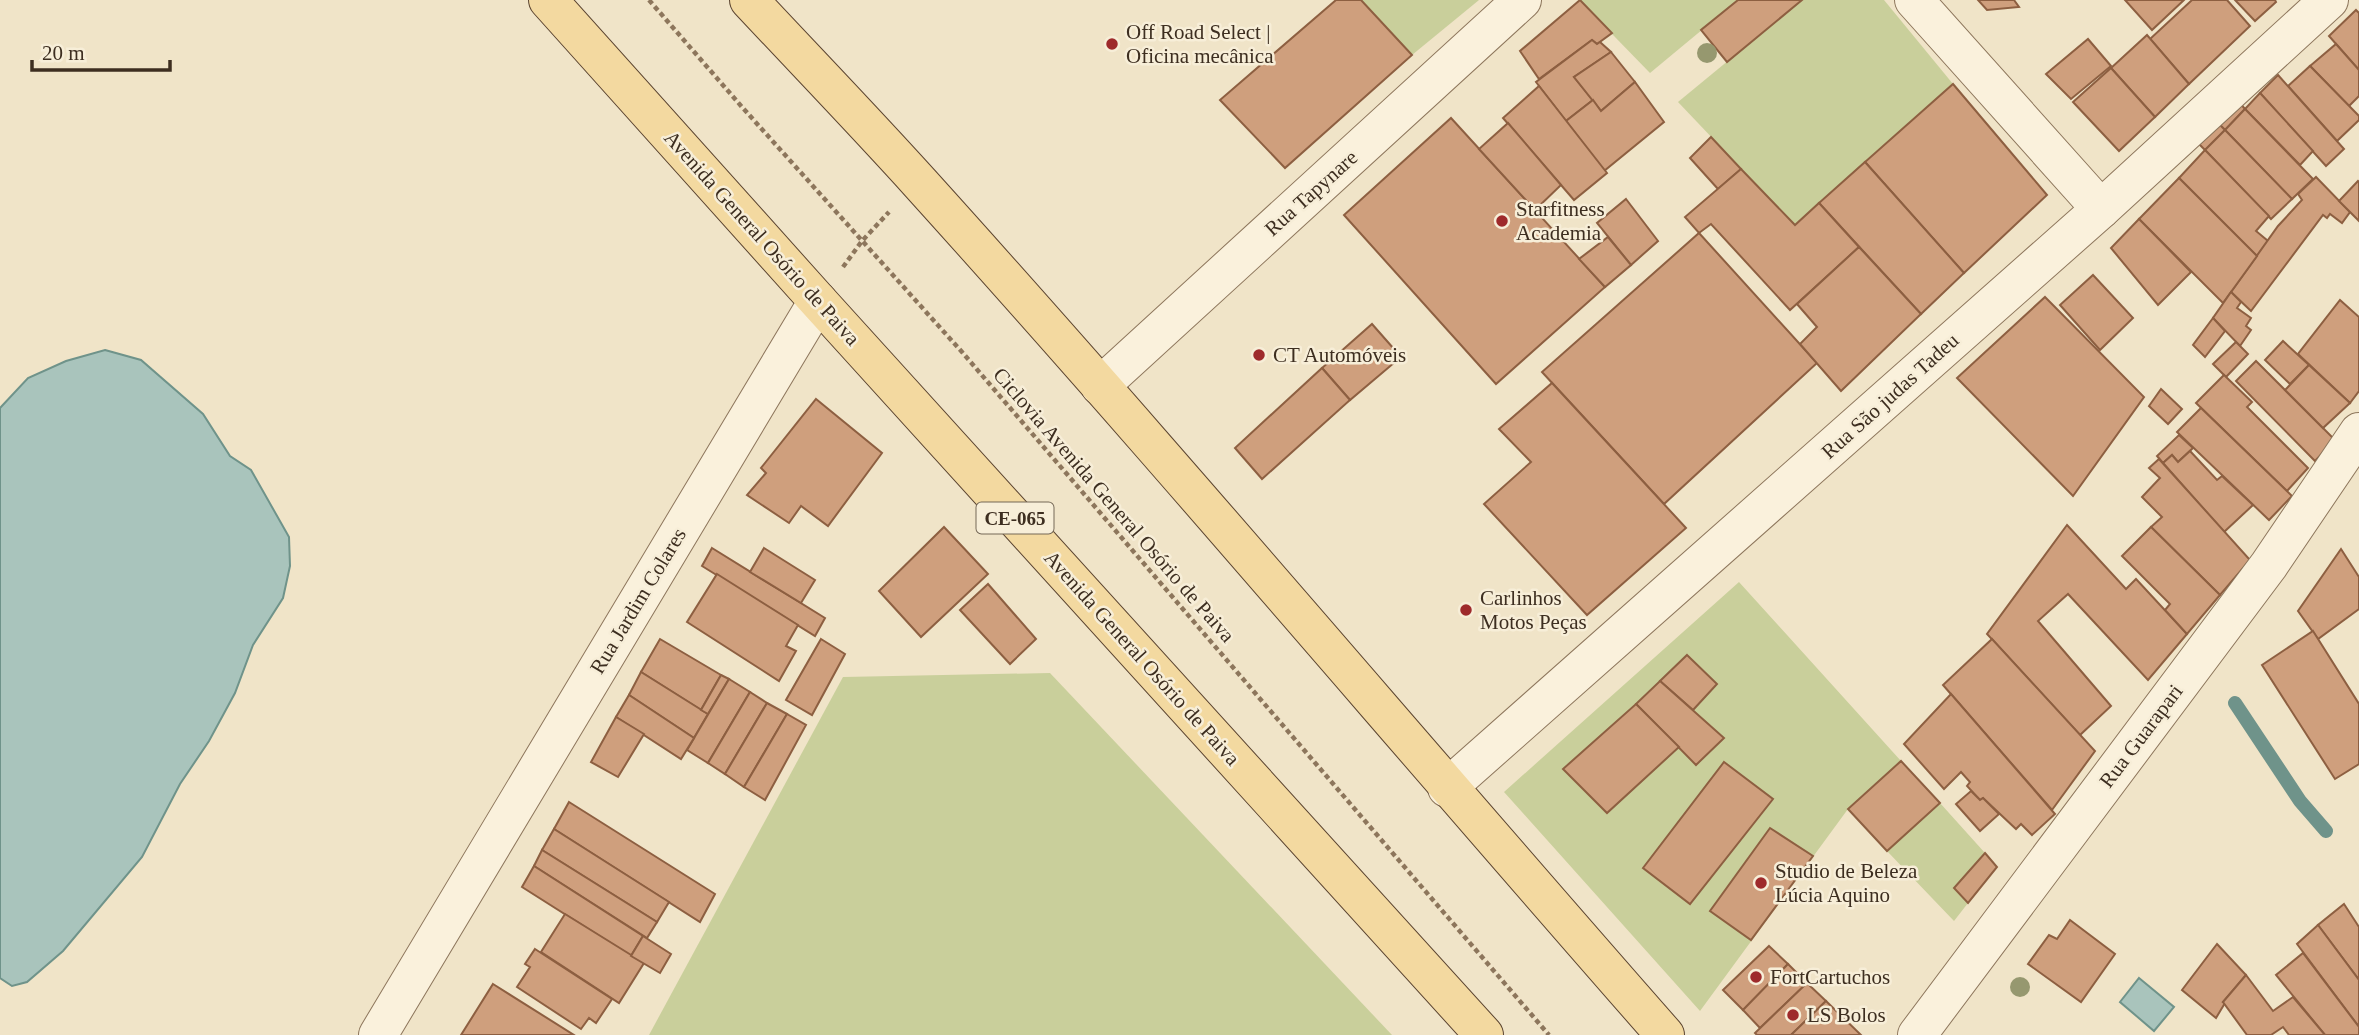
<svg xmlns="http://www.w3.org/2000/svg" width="2359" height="1035" viewBox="0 0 2359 1035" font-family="'Times New Roman',serif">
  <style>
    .green { fill: #c9cf9b }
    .water { fill: #a9c4bc; stroke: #6f938a; stroke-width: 2 }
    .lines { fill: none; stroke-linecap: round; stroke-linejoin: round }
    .stream { stroke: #6f938a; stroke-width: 14 }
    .building { fill: #cf9f7d; stroke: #8d5f41; stroke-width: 2 }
    .minor-casing { stroke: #8d765c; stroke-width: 40 }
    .major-casing { stroke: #5b4430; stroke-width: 40 }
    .path { stroke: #8d765c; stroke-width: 4.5; stroke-dasharray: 5 3.5; stroke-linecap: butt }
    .minor { stroke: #faf1dc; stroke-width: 38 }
    .major { stroke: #f3d9a0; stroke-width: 38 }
    .tree { fill: #96986f }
    .poi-dot { fill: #9e2a2b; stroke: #f7eed8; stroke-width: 2.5 }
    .labels { text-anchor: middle; stroke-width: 5; stroke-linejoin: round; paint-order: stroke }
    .shield { fill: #f7eed8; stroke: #756857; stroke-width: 2 }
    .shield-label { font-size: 19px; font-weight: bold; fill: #3d2e20 }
    .poi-label { font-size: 21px; fill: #3d2e20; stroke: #f7eed8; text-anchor: start }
    .street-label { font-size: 21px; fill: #3d2e20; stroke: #f7eed8 }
  </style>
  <rect width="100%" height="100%" fill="#f0e4c8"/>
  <g class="green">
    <polygon points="1361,0 1479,0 1412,55"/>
    <polygon points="1579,0 1738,0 1650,73"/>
    <polygon points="1802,0 1884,0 1953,84 1795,225 1678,102"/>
    <polygon points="1739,582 1901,761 1848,809 1700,1011 1504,792"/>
    <polygon points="1050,673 1392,1035 649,1035 843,677"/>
    <polygon points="1940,803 1985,853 1954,888 1968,903 1954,921 1887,851"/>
  </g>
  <g class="water">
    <polygon points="105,350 141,360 203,414 230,456 251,470 289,537 290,566 283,598 253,645 235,693 209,741 180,784 142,857 63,951 27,982 12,986 0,978 0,408 28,378 66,361"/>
    <polygon points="2139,978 2174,1007 2154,1031 2120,1002"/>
  </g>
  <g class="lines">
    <polyline class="stream" points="2235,703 2300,801 2326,831"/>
  </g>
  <g class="building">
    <polygon points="1336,0 1361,0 1412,55 1285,168 1220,100"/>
    <polygon points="1580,0 1612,33 1597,44 1592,40 1539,79 1520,51"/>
    <polygon points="1738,0 1802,0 1727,62 1701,30"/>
    <polygon points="1978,0 2014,0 2019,7 1987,10"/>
    <polygon points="2125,0 2184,0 2152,30"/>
    <polygon points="2192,0 2227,0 2250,26 2189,84 2150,39"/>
    <polygon points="2235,0 2275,0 2276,2 2255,21"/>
    <polygon points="2356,10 2359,13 2359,70 2329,36"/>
    <polygon points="2147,35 2189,84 2155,117 2111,68"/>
    <polygon points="2088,39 2111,66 2071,99 2046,74"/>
    <polygon points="1592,40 1597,44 1600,42 1611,52 1574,77 1593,100 1566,121 1536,82"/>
    <polygon points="2336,44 2359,70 2359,96 2349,106 2310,66"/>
    <polygon points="1611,52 1635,82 1601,111 1574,77"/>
    <polygon points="2310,66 2359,116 2359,120 2337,141 2288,86"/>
    <polygon points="2111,68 2155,117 2119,151 2073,102"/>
    <polygon points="2278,75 2344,149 2326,166 2260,93"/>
    <polygon points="1635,82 1664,122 1604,171 1566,121 1593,100 1601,111"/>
    <polygon points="1953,84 2047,195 1964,273 1865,162"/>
    <polygon points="1539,86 1607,173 1574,200 1503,118"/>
    <polygon points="2260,93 2313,151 2300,165 2245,109"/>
    <polygon points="2239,102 2245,109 2225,130 2218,123"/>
    <polygon points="2245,109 2313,179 2292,199 2225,130"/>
    <polygon points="1451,118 1605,287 1496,384 1344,215"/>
    <polygon points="1508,123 1561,185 1535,210 1479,149"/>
    <polygon points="2218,123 2225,130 2205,150 2198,143"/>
    <polygon points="2225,130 2292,199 2271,219 2205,150"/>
    <polygon points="1711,137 1741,169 1718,189 1690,158"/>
    <polygon points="2205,150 2269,216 2256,231 2268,241 2257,256 2179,178"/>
    <polygon points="1865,162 1964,273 1921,314 1819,203"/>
    <polygon points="1741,169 1795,225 1819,203 1859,247 1790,310 1711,224 1699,233 1685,217"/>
    <polygon points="2316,177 2350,212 2342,223 2330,214 2327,218 2323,215 2251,311 2231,292 2278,226 2302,200 2298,194"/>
    <polygon points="2179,178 2257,256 2223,303 2139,219"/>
    <polygon points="2358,181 2359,182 2359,221 2339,201"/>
    <polygon points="1626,199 1658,241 1631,265 1597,223"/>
    <polygon points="2139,219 2191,272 2158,305 2111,248"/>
    <polygon points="1699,233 1817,363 1664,504 1542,372"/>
    <polygon points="1608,237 1631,265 1605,287 1579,259"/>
    <polygon points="1859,247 1921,314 1841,391 1800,344 1817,327 1797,304"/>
    <polygon points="2093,275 2133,318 2100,350 2060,305"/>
    <polygon points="2231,292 2241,302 2237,308 2251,318 2246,326 2251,330 2240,346 2213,318"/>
    <polygon points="2045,297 2144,397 2073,496 1957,378"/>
    <polygon points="2340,300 2359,317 2359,391 2350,403 2298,354"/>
    <polygon points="2213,318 2225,331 2205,357 2193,345"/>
    <polygon points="1372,324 1401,357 1350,400 1322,368"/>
    <polygon points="2283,341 2309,365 2290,384 2265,360"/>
    <polygon points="2236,342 2248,354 2226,377 2213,364"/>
    <polygon points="2256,361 2335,440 2315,461 2236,381"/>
    <polygon points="2309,365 2350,403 2323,428 2285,390"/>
    <polygon points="1322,368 1350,400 1262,479 1235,448"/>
    <polygon points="2224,375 2252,402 2247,407 2308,468 2287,491 2196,403"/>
    <polygon points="1552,383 1686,528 1587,615 1484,504 1531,462 1499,429"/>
    <polygon points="2161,389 2182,409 2168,424 2149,406"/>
    <polygon points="816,399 882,453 828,526 801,506 789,523 747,495 766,473 761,468"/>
    <polygon points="2201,408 2292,496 2269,520 2177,432"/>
    <polygon points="2179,435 2193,448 2178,462 2172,455 2163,463 2157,456"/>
    <polygon points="2190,451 2217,480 2222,476 2253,505 2224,532 2163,463 2172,455 2178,462"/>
    <polygon points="2159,459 2250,560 2220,595 2151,527 2162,517 2142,497 2160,478 2149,468"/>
    <polygon points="2067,525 2126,589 2136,579 2187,634 2148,680 2068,594 2038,621 2111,706 2080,735 1987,634"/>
    <polygon points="944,527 988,574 921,637 879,591"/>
    <polygon points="2151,527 2220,595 2187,634 2165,610 2170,604 2122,556"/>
    <polygon points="712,548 825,618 815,636 702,566"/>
    <polygon points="764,548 815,580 801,603 750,572"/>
    <polygon points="2341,549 2359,577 2359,609 2318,639 2298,611"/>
    <polygon points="717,574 798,625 786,646 796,651 779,681 687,622"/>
    <polygon points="988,584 1036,639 1010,664 960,610"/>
    <polygon points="2313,631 2359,704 2359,764 2335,779 2262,665"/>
    <polygon points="660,639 721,675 701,710 641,672"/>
    <polygon points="821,639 845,654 812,715 786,700"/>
    <polygon points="1992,639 2095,751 2052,810 1943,685"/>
    <polygon points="1687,655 1717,684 1693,710 1660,681"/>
    <polygon points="641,672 708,714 694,738 629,695"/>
    <polygon points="721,675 729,679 708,714 701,710"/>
    <polygon points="729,679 750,692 708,763 687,750"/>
    <polygon points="1660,681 1724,738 1696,765 1636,704"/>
    <polygon points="750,692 767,703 725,774 708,763"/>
    <polygon points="1951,694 2055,814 2032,835 2021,824 2016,829 1983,798 1980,800 1967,786 1970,782 1961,772 1944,789 1904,744"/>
    <polygon points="629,695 694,738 681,759 616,717"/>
    <polygon points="767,703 787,714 744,787 725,774"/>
    <polygon points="1636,704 1679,747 1607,813 1563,769"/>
    <polygon points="787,714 806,725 765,800 744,787"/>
    <polygon points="616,717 644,734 618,777 591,762"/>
    <polygon points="1901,761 1940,803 1887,851 1848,809"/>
    <polygon points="1724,762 1773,799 1690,904 1643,868"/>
    <polygon points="1971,791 1980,800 1983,798 1999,814 1980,831 1956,804"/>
    <polygon points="569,802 715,894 700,922 554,829"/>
    <polygon points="1770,828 1813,856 1751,940 1710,911"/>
    <polygon points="554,829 669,902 657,922 542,850"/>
    <polygon points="542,850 657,922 647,938 534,866"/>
    <polygon points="1985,853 1997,867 1968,903 1954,888"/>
    <polygon points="534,866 643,936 631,956 522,887"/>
    <polygon points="2344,904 2359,927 2359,980 2318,925"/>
    <polygon points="565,914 644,963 619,1003 541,952"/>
    <polygon points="2070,920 2115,954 2081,1002 2028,964 2049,935 2057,939"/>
    <polygon points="2318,925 2359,980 2359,1027 2297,944"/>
    <polygon points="643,936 671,954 660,973 631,956"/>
    <polygon points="2217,944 2246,975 2223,1002 2225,1003 2216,1018 2182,990"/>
    <polygon points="1769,946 1788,964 1743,1010 1723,990"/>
    <polygon points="535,949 612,999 596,1023 589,1018 581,1029 517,987 530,967 525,964"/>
    <polygon points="2303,953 2359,1027 2359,1035 2325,1035 2276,975"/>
    <polygon points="1788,964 1807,983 1760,1028 1743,1010"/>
    <polygon points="2246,975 2273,1011 2293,997 2325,1035 2289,1035 2283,1027 2271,1035 2247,1035 2223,1002"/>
    <polygon points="1807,983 1826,1001 1791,1035 1757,1035 1755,1033"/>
    <polygon points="493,984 574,1035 461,1035"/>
    <polygon points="1826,1001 1861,1035 1791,1035"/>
  </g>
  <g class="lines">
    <defs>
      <g id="minor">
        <polyline points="1914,0 2101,209"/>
        <polyline points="1100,386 1522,0"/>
        <polyline points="1447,788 2101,209 2329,0"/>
        <polyline points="378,1035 818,301"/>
        <polyline points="1917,1035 2269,565 2359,432"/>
      </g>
      <g id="major">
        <polyline points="548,0 818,301 1484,1035"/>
        <path d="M749,0C806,61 864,121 920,183C1173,463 1416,752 1665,1035"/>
      </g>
    </defs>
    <use href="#minor" class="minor-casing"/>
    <use href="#major" class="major-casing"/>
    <g class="path">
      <polyline points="649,0 742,107 962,352 1549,1035"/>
      <polyline points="843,267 862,241 889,212"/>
    </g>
    <use href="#minor" class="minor"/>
    <use href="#major" class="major"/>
  </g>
  <g class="tree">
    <circle cx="1707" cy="53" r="10"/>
    <circle cx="2020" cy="987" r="10"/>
  </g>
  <g class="poi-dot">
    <circle cx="1112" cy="44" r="7"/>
    <circle cx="1502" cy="221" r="7"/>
    <circle cx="1259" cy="355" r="7"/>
    <circle cx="1466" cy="610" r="7"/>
    <circle cx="1761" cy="883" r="7"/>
    <circle cx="1756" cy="977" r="7"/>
    <circle cx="1793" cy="1015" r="7"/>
  </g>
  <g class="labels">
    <rect class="shield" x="976.5" y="502.5" width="77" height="31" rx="5"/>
    <g class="shield-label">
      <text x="1015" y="525">CE-065</text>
    </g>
    <g class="poi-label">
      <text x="1126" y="39">Off Road Select |<tspan x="1126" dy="24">Oficina mecânica</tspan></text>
      <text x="1516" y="216">Starfitness<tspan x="1516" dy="24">Academia</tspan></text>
      <text x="1273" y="362">CT Automóveis</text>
      <text x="1480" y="605">Carlinhos<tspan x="1480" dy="24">Motos Peças</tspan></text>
      <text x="1775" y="878">Studio de Beleza<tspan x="1775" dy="24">Lúcia Aquino</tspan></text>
      <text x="1770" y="984">FortCartuchos</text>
      <text x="1807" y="1022">LS Bolos</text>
    </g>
    <g class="street-label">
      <text transform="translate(1311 193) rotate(-42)" y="7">Rua Tapynare</text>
      <text transform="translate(762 238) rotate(48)" y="7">Avenida General Osório de Paiva</text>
      <text transform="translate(1890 396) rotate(-42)" y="7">Rua São judas Tadeu</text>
      <text transform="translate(1114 505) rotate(49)" y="7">Ciclovia Avenida General Osório de Paiva</text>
      <text transform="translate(638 601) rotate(-59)" y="7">Rua Jardim Colares</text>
      <text transform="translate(1142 658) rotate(48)" y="7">Avenida General Osório de Paiva</text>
      <text transform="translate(2141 736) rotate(-53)" y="7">Rua Guarapari</text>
    </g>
  </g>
  <path d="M32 60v10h138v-10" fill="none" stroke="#3d2e20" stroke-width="3.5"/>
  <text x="42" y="60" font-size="21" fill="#3d2e20" stroke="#f7eed8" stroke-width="5" paint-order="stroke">20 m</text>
</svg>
